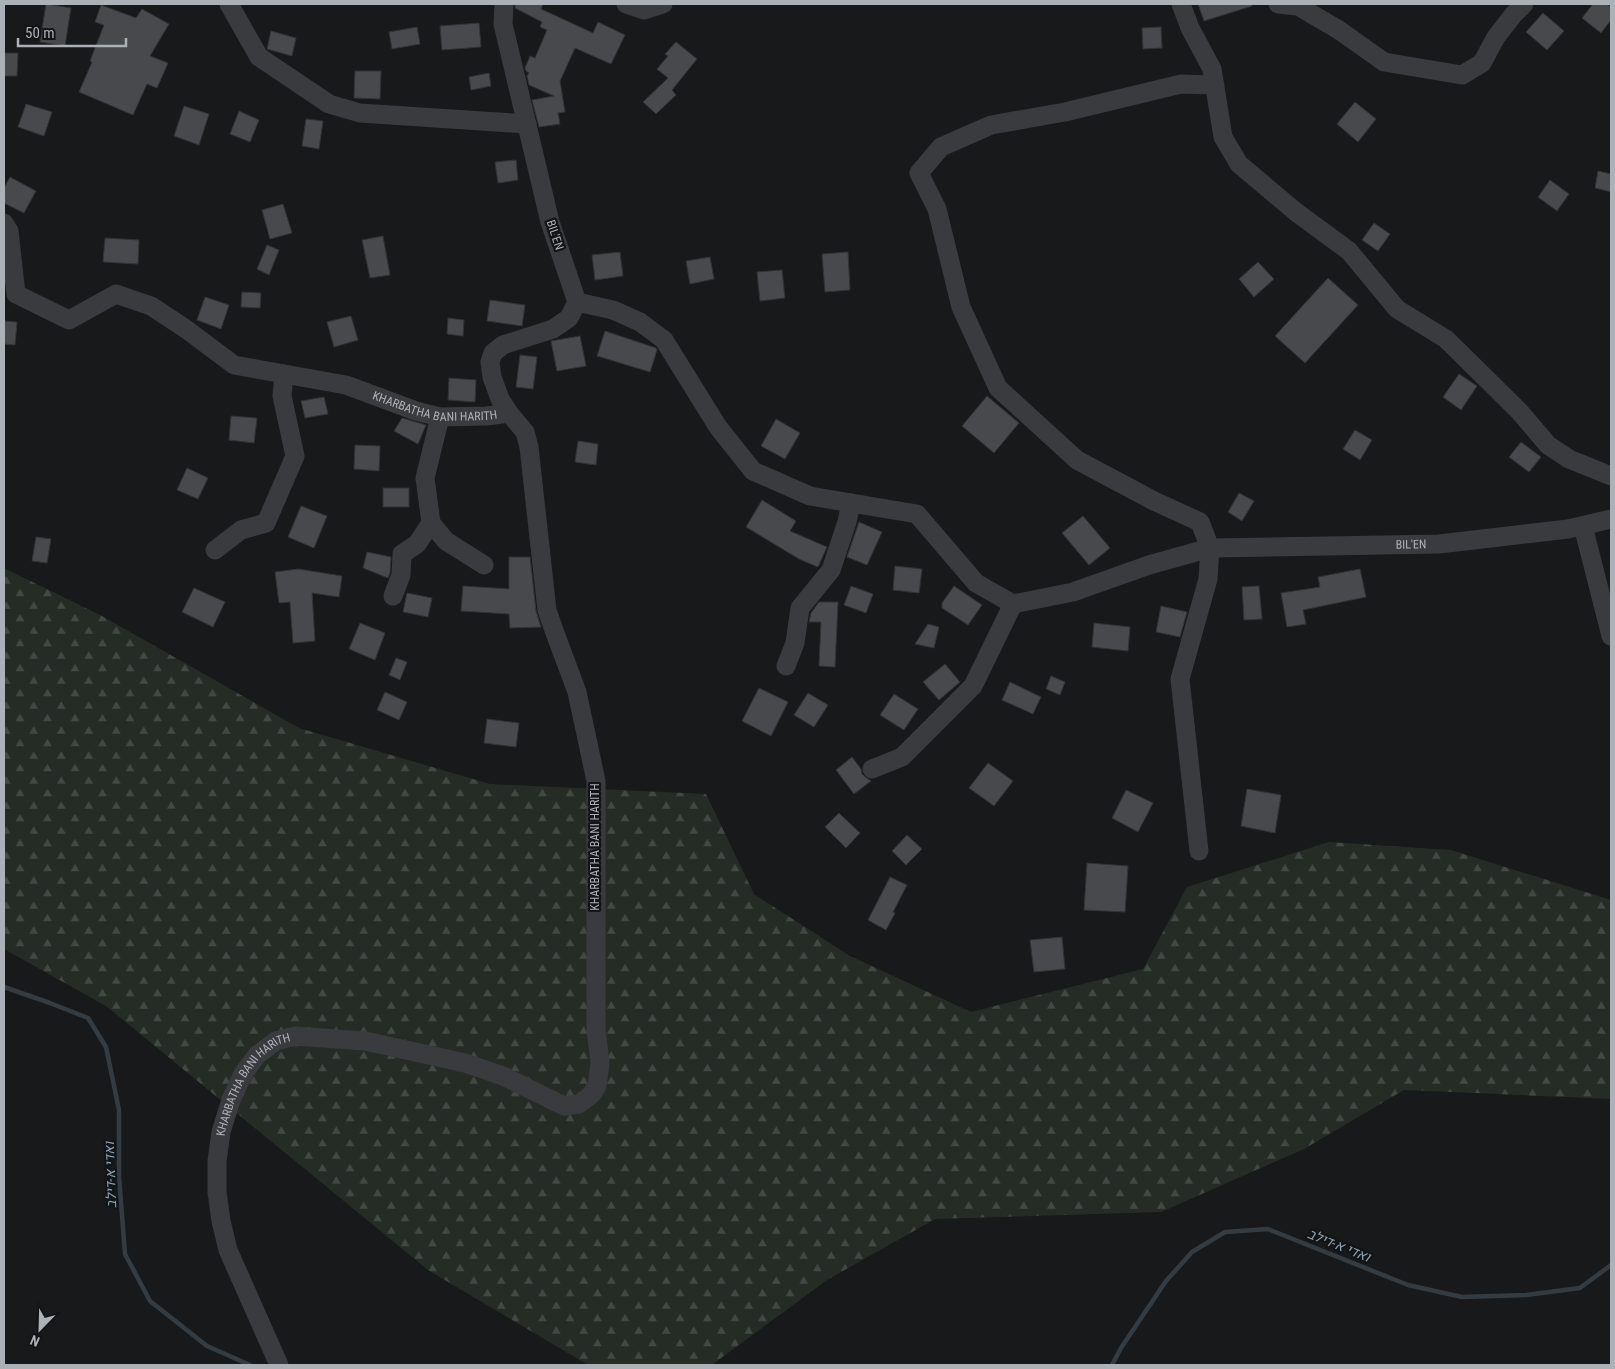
<svg xmlns="http://www.w3.org/2000/svg" width="1615" height="1369" viewBox="0 0 1615 1369" font-family="'Roboto Condensed',Heebo,sans-serif">
  <style>
    .forest { fill: url(#forest-firs) }
    .lines { fill: none; stroke-linecap: round; stroke-linejoin: round }
    .stream { stroke: #343c42; stroke-width: 4.5 }
    .building { fill: #48494c; stroke: #333336 }
    .minor { stroke: #3a3b3f; stroke-width: 19 }
    .labels { text-anchor: middle; stroke-width: 4.5; stroke-linejoin: round; paint-order: stroke }
    .street-label { font-size: 12px; fill: #acb1b8; stroke: #131415 }
    .water-label { font-size: 14px; font-style: italic; fill: #88a0af; stroke: #131415 }
  </style>
  <defs>
    <pattern id="forest-firs" width="22" height="20" patternUnits="userSpaceOnUse" patternTransform="scale(1.25)"><rect width="22" height="20" fill="#252c25"/><path d="M5 1l3.5 6h-7zM16 11l3.5 6h-7z" fill="#424843"/></pattern>
  </defs>
  <rect width="100%" height="100%" fill="#18191a"/>
  <polygon class="forest" points="4,568 102,616 299,728 490,784 706,794 754,894 850,956 971,1012 1143,969 1187,887 1329,842 1451,850 1611,900 1611,1099 1404,1090 1304,1149 1161,1212 935,1219 827,1280 713,1364 588,1365 428,1270 106,1006 4,949"/>
  <g class="lines">
    <g class="stream">
      <polyline points="4,987 50,1003 88,1018 106,1047 119,1110 119,1176 125,1254 150,1301 207,1346 250,1365"/>
      <polyline points="1112,1365 1121,1348 1166,1281 1192,1252 1225,1232 1268,1229 1408,1285 1462,1297 1526,1295 1580,1288 1611,1265"/>
    </g>
  </g>
  <g class="building">
    <polygon points="46,4 71,8 65,46 40,42"/>
    <polygon points="515,4 543,4 541,9 593,33 598,22 625,35 611,64 575,48 560,81 565,112 558,113 560,124 539,127 532,100 554,96 529,85 527,76 529,73 526,71 525,68 530,56 535,58 547,30 540,27 542,22 515,8"/>
    <polygon points="1198,4 1252,4 1252,6 1204,21"/>
    <polygon points="1593,4 1607,4 1611,7 1611,20 1601,33 1582,18"/>
    <polygon points="101,5 136,18 142,9 169,24 150,56 168,63 157,88 147,84 133,115 79,92 92,62 90,61 104,25 95,22"/>
    <polygon points="1543,13 1564,31 1547,50 1526,32"/>
    <polygon points="479,23 481,47 442,50 440,26"/>
    <polygon points="417,27 420,44 392,49 389,32"/>
    <polygon points="1161,27 1162,48 1143,49 1142,28"/>
    <polygon points="271,31 296,38 292,56 267,49"/>
    <polygon points="676,42 697,59 672,90 676,95 656,114 643,102 668,78 657,69 668,56 665,54"/>
    <polygon points="4,53 18,53 17,76 4,76"/>
    <polygon points="355,71 381,71 380,99 354,98"/>
    <polygon points="489,73 491,86 471,90 469,77"/>
    <polygon points="1355,102 1376,119 1358,142 1337,124"/>
    <polygon points="26,104 52,112 44,136 18,127"/>
    <polygon points="184,106 209,114 199,145 174,136"/>
    <polygon points="239,111 259,120 250,142 230,134"/>
    <polygon points="306,119 323,121 319,149 302,146"/>
    <polygon points="516,160 518,180 498,183 495,162"/>
    <polygon points="1598,171 1611,174 1611,192 1595,188"/>
    <polygon points="10,177 36,191 24,213 4,203 4,188"/>
    <polygon points="1550,180 1569,194 1557,211 1538,197"/>
    <polygon points="283,204 292,233 270,239 262,210"/>
    <polygon points="1374,223 1390,234 1378,251 1362,240"/>
    <polygon points="383,236 390,275 370,278 362,240"/>
    <polygon points="105,238 139,240 138,264 103,262"/>
    <polygon points="267,245 279,250 269,275 257,269"/>
    <polygon points="620,252 623,276 595,280 592,255"/>
    <polygon points="848,252 850,290 825,292 822,254"/>
    <polygon points="710,257 714,279 690,284 686,261"/>
    <polygon points="1258,262 1274,279 1254,297 1239,279"/>
    <polygon points="782,270 785,298 760,301 757,272"/>
    <polygon points="1328,278 1358,305 1305,363 1275,336"/>
    <polygon points="242,292 261,293 260,308 241,307"/>
    <polygon points="205,297 229,305 221,329 197,320"/>
    <polygon points="490,300 525,305 522,326 487,321"/>
    <polygon points="351,316 358,340 334,347 327,322"/>
    <polygon points="448,318 464,320 463,336 447,334"/>
    <polygon points="4,321 17,322 15,345 4,344"/>
    <polygon points="605,331 656,348 657,350 650,372 597,356"/>
    <polygon points="580,336 586,366 557,371 551,341"/>
    <polygon points="520,355 537,357 533,389 516,387"/>
    <polygon points="1459,374 1477,386 1461,410 1443,397"/>
    <polygon points="449,378 476,380 475,402 448,400"/>
    <polygon points="987,396 1019,423 994,453 962,426"/>
    <polygon points="324,397 328,414 305,418 301,401"/>
    <polygon points="231,416 257,418 254,443 229,440"/>
    <polygon points="402,418 426,425 418,444 394,431"/>
    <polygon points="776,419 800,433 785,459 761,446"/>
    <polygon points="1355,430 1372,440 1360,460 1343,449"/>
    <polygon points="578,441 598,444 596,465 575,462"/>
    <polygon points="1521,442 1541,457 1529,472 1509,457"/>
    <polygon points="355,445 380,446 379,471 354,469"/>
    <polygon points="187,468 208,478 198,499 177,490"/>
    <rect x="383" y="488" width="26" height="19"/>
    <polygon points="1239,493 1254,501 1242,521 1228,512"/>
    <polygon points="762,500 796,521 790,531 827,547 818,567 799,559 746,527"/>
    <polygon points="301,506 327,516 314,548 288,537"/>
    <polygon points="1083,516 1110,548 1089,565 1062,533"/>
    <polygon points="859,522 882,532 867,565 847,557"/>
    <polygon points="36,537 51,539 47,563 32,561"/>
    <polygon points="367,552 391,557 390,573 388,578 363,568"/>
    <polygon points="509,557 530,557 536,611 541,627 510,628 509,614 461,611 463,586 509,589"/>
    <polygon points="895,566 922,569 919,593 893,590"/>
    <polygon points="298,569 342,576 339,597 312,593 315,641 293,643 290,602 279,603 275,572"/>
    <polygon points="1360,569 1366,597 1303,610 1306,624 1287,627 1281,593 1320,587 1318,577"/>
    <polygon points="851,586 873,594 866,613 844,605"/>
    <polygon points="954,586 982,605 968,625 942,608 942,603"/>
    <polygon points="1259,586 1262,619 1244,620 1242,587"/>
    <polygon points="194,588 225,602 213,627 182,612"/>
    <polygon points="407,593 432,598 428,617 403,612"/>
    <polygon points="819,602 838,602 835,667 819,666 821,622 809,622 811,613"/>
    <polygon points="1161,606 1187,612 1180,637 1156,632"/>
    <polygon points="360,623 385,633 375,660 349,649"/>
    <polygon points="1094,623 1130,627 1128,651 1092,647"/>
    <polygon points="928,624 939,627 934,648 915,644"/>
    <polygon points="396,658 407,662 400,680 389,675"/>
    <polygon points="945,664 960,682 939,700 923,682"/>
    <polygon points="1051,676 1065,682 1060,695 1046,689"/>
    <polygon points="1010,682 1041,697 1033,714 1002,700"/>
    <polygon points="759,688 788,702 771,736 742,721"/>
    <polygon points="385,692 407,702 399,720 377,710"/>
    <polygon points="808,693 828,705 814,727 794,715"/>
    <polygon points="894,694 918,709 904,730 880,715"/>
    <polygon points="487,719 519,723 516,747 484,743"/>
    <polygon points="852,757 861,769 862,774 865,777 871,781 854,794 836,770"/>
    <polygon points="988,763 1013,781 994,806 969,788"/>
    <polygon points="1247,789 1281,795 1275,833 1241,826"/>
    <polygon points="1126,790 1153,803 1138,832 1112,818"/>
    <polygon points="839,813 860,833 846,848 825,827"/>
    <polygon points="907,835 922,849 906,865 892,851"/>
    <polygon points="1087,863 1128,866 1125,912 1084,910"/>
    <polygon points="890,877 907,885 893,912 895,913 886,930 868,920"/>
    <polygon points="1062,937 1065,969 1034,972 1030,940"/>
  </g>
  <g class="lines">
    <g class="minor">
      <polyline points="229,4 259,57 329,104 360,113 527,124"/>
      <polyline points="626,4 644,10 663,4"/>
      <polyline points="1181,4 1190,28 1212,69 1223,137 1239,164 1296,212 1349,251 1397,309 1446,339 1519,411 1548,445 1569,459 1611,476"/>
      <polyline points="1278,4 1298,6 1339,30 1384,62 1462,75 1482,63 1496,37 1514,14 1524,4"/>
      <path id="s1" d="M1215,85L1181,84L1065,112L991,125L941,147L919,173L937,209L961,307L998,388L1077,460L1154,501L1200,522L1210,548L1439,544L1568,529L1611,519"/>
      <path id="s2" d="M4,223L9,231L16,294L69,320L116,294L151,306L186,329L234,365L346,385L416,411L440,417L487,416L509,413"/>
      <polyline points="577,302 613,310 640,322 664,340 718,427 753,471 810,496 917,514 976,583 1013,604 1073,592 1149,565 1210,548 1208,579 1180,679 1199,851"/>
      <polyline points="440,417 425,478 431,523 446,541 484,565"/>
      <polyline points="1583,526 1611,636"/>
      <polyline points="215,550 241,530 266,523 295,456 282,396 284,374"/>
      <polyline points="393,596 401,575 402,554 417,544 431,523"/>
      <polyline points="786,666 795,643 800,608 831,570 847,522 851,503"/>
      <polyline points="872,769 902,757 973,686 1013,604"/>
      <path id="s3" d="M279,1365L228,1250L221,1221L217,1192V1161L221,1132L231,1100L243,1074L257,1055L276,1041L295,1036L365,1041L465,1063L503,1076L564,1106L579,1104L591,1095L597,1086L600,1063L596,1029V781L577,692L555,633L547,610L529,447L525,432L509,413L500,399L492,377L490,362L493,353L503,345L553,329L569,318L577,302L550,222L503,24L504,4"/>
    </g>
  </g>
  <g class="labels">
    <g class="street-label">
      <text transform="translate(555 235) rotate(72)" y="4">BIL'EN</text>
      <text dy="4" stroke="none"><textPath href="#s2" startOffset="531">KHARBATHA BANI HARITH</textPath></text>
      <text dy="4" stroke="none"><textPath href="#s1" startOffset="1021">BIL'EN</textPath></text>
      <text transform="translate(595 847) rotate(-90)" y="4">KHARBATHA BANI HARITH</text>
      <text dy="4" stroke="none"><textPath href="#s3" startOffset="305">KHARBATHA BANI HARITH</textPath></text>
    </g>
    <g class="water-label">
      <text transform="translate(110 1175) rotate(-92)" y="5">ואדי א-דילב</text>
      <text transform="translate(1339 1245) rotate(22)" y="5">ואדי א-דילב</text>
    </g>
  </g>
  <rect width="1615" height="1369" fill="none" stroke="#acb1b8" stroke-width="10"/>
  <g transform="translate(40 1329) rotate(203)" stroke="#131415" stroke-width="4" paint-order="stroke">
  <path d="M0-4L9 19L0 12L-9 19Z" fill="#acb1b8"/>
  <text y="-8" font-size="14" font-weight="bold" text-anchor="middle" fill="#acb1b8">N</text>
  </g>
  <path d="M18 38v8h108v-8" fill="none" stroke="#acb1b8" stroke-width="2.5"/>
  <text x="25" y="38" font-size="15" fill="#acb1b8" stroke="#131415" stroke-width="4" paint-order="stroke">50 m</text>
</svg>
